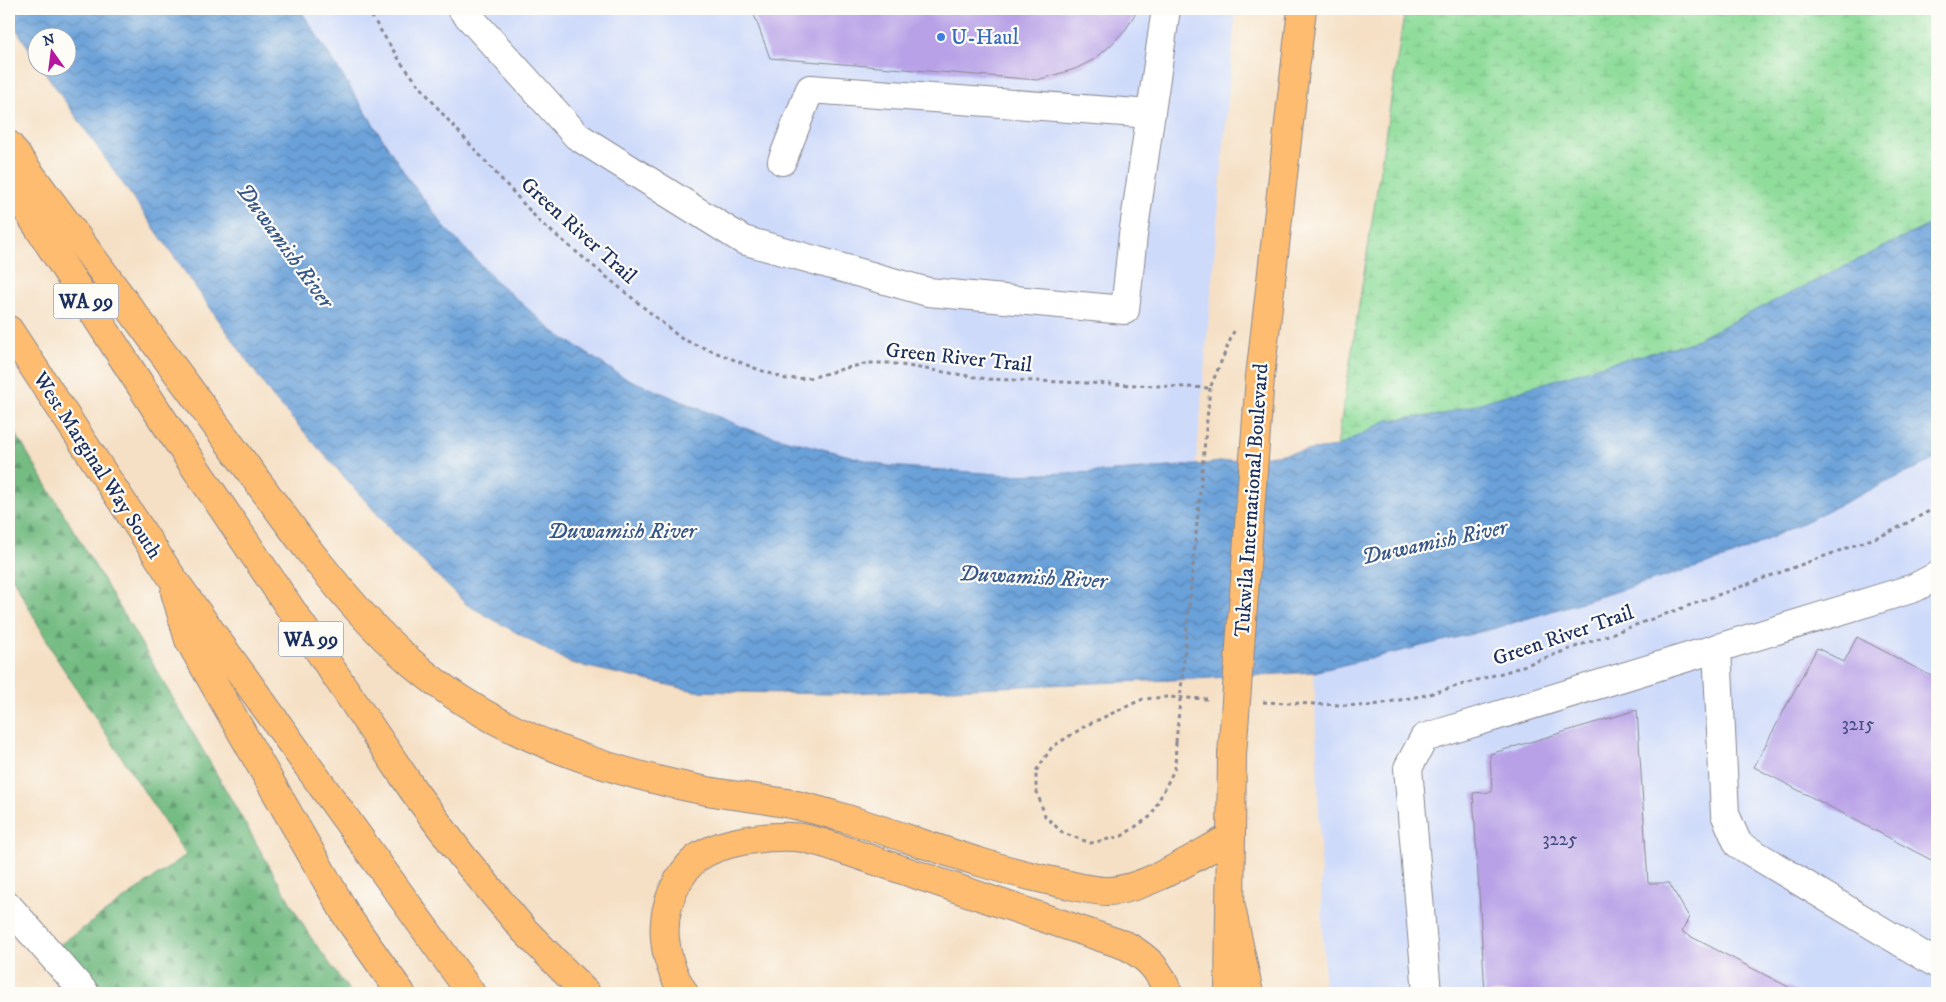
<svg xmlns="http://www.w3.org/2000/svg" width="1946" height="1002" viewBox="0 0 1946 1002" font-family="'IM FELL DW Pica',serif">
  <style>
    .built { fill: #cedafa }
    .forest { fill: url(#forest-firs); stroke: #487670 }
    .wetland { fill: url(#wetland-marsh); stroke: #56867c }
    .water { fill: url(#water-waves); stroke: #43689c }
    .building { fill: #b8a1e7 }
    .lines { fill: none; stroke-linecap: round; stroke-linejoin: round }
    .minor-casing { stroke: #888892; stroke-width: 30 }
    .major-casing { stroke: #888892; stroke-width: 30 }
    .highway-casing { stroke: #888892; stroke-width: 30 }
    .path { stroke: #888892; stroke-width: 3; stroke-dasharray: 4 4; stroke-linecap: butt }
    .minor { stroke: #fff; stroke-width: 28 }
    .major { stroke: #fdbc70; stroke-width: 28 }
    .highway { stroke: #fdbc70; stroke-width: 28 }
    .major-bridge-casing { stroke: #888892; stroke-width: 30; stroke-linecap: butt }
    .path-bridge { stroke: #888892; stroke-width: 3; stroke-dasharray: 4 4; stroke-linecap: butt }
    .major-bridge { stroke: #fdbc70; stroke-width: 28 }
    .shop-dot { fill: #3f7fe0; stroke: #fdfcf7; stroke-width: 2 }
    .labels { text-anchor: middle; stroke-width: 4.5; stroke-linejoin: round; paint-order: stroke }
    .number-label { font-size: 19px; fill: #424c80 }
    .shield { fill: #fdfcf7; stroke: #5f6c8c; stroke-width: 1 }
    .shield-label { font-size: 20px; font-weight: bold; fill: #1b2f5e }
    .shop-label { font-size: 21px; fill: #366cbe; stroke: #fdfcf7; text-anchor: start }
    .street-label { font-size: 21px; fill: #1b2f5e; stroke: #fdfcf7 }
    .water-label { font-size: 22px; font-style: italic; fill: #375789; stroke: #fdfcf7 }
  </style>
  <defs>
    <pattern id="forest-firs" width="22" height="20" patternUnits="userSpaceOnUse" patternTransform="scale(1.25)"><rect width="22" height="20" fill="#74bc83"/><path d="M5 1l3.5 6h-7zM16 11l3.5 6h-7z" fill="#5e996e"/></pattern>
    <pattern id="wetland-marsh" width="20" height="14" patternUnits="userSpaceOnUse" patternTransform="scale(1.25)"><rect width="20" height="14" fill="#90dd9b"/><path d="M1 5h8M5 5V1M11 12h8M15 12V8" fill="none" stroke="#7cbe88"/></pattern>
    <pattern id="water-waves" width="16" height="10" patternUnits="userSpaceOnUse" patternTransform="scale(1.25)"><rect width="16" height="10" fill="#6ba1d9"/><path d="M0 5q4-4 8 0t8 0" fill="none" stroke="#5784b3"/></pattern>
  </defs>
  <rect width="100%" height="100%" fill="#fdfcf7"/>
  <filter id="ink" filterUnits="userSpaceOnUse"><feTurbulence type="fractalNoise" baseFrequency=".02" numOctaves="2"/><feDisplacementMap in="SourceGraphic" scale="10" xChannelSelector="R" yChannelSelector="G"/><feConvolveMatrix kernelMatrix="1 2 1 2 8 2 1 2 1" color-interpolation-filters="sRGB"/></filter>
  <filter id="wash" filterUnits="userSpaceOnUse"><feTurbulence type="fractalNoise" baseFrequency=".0096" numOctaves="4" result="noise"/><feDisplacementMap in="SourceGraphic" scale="20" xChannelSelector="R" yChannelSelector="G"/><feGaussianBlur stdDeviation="1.12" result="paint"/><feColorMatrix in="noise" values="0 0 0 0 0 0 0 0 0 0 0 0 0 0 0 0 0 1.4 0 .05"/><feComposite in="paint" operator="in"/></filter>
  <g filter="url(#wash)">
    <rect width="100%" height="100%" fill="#f5e0c5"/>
    <g class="built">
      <polygon points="300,9 1236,9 1196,465 1102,472 1011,475 888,466 750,430 621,376 553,331 497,282 446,229 407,177"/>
      <polygon points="1937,458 1937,993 1325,993 1314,672 1496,628 1733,556"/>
    </g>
    <polygon class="forest" points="9,422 151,660 309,935 351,993 99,993 58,946 186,855 57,659 9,571"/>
    <polygon class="wetland" points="1405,9 1937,9 1937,221 1689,343 1440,415 1388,420 1337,447"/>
    <polygon class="water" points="9,9 300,9 407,177 446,229 497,282 553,331 621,376 750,430 888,466 1011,475 1102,472 1196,465 1337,447 1388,420 1441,415 1603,365 1689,343 1937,221 1937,458 1733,556 1496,628 1314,672 1194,679 827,694 695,691 570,663 466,604 396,535 272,396 42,68 68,68 68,38 38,38 37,61 9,18"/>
    <g id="blocks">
      <g class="building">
        <polygon points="752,9 1138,9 1126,29 1111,45 1095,59 1075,69 1037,80 770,58"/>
        <polygon points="1857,637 1937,679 1937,863 1754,767 1817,648 1844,662"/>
        <polygon points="1637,710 1648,883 1669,883 1689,917 1682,932 1800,993 1485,993 1473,793 1492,792 1490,754"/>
      </g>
    </g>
  </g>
  <g filter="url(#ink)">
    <use href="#blocks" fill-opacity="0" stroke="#888892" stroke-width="1"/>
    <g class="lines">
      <defs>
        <g id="minor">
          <polyline points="462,9 577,136 743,240 928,292 1125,310 1133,235 1166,9"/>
          <polyline points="782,161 810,89 1151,114"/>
          <polyline points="1717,648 1725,814 1738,844 1937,964"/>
          <polyline points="9,907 85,993"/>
          <polyline points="1427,993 1408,768 1424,738 1914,588 1937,576"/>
        </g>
        <g id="major">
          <polyline points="1260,377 1302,9"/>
          <polyline points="1229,993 1232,755"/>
        </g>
        <g id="highway">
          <path d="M9,145L306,547C339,589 373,630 414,665C495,734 604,771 707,791C729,795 751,797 773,801C797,804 821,811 844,818C913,839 981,866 1052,881C1070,885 1090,891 1108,891C1146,890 1197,855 1231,837"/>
          <polyline points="9,182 163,420 413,790 462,856 524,930 586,993"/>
          <polyline points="9,330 171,576 471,993"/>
          <polyline points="175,592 189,640 348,918 401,993"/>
          <polyline points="1230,902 1249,993"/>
          <path d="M684,993C662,958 657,918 678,881C683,873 689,864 697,858C721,841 764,836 793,837C803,837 814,841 823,843L1127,946C1149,959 1159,969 1168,993"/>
        </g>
      </defs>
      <use href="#minor" class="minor-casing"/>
      <use href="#major" class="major-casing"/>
      <use href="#highway" class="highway-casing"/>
      <g class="path">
        <polyline points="367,9 402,64 441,112 540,222 682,339 757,369 786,379 810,378 846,368 869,363 889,363 987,379 1210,388 1234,331"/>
        <polyline points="1263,702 1368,706 1426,695 1512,670 1888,533 1937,507"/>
        <polyline points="1176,742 1175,768 1151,816 1122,836 1091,843 1063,833 1045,816 1036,789 1036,771 1052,747 1087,725 1143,699 1167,697 1207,699"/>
      </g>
      <use href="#minor" class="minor"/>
      <use href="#major" class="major"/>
      <use href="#highway" class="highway"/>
      <defs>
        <polyline id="major-bridge" points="1232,755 1260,377"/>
      </defs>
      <use href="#major-bridge" class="major-bridge-casing"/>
      <polyline class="path-bridge" points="1176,742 1210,388"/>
      <use href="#major-bridge" class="major-bridge"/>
    </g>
  </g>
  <circle class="shop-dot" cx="941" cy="37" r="5"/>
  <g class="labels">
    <g class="number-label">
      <text x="1858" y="730">3215</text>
      <text x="1560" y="845">3225</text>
    </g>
    <g class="shield">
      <rect x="53.5" y="283.5" width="65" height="35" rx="4"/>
      <rect x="278.5" y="621.5" width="65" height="35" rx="4"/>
    </g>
    <g class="shield-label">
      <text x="86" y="308">WA 99</text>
      <text x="311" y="646">WA 99</text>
    </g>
    <g class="shop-label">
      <text x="951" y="44">U-Haul</text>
    </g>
    <g class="street-label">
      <text transform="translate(579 230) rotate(42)" y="7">Green River Trail</text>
      <text transform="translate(959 357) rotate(6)" y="7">Green River Trail</text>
      <text transform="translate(98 465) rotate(57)" y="7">West Marginal Way South</text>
      <text transform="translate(1251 500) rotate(-86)" y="7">Tukwila International Boulevard</text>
      <text transform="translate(1563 635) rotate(-19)" y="7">Green River Trail</text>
    </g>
    <g class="water-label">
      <text transform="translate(286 245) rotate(54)" y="8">Duwamish River</text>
      <text x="622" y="538">Duwamish River</text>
      <text transform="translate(1434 541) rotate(-12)" y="8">Duwamish River</text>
      <text transform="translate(1033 576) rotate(3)" y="8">Duwamish River</text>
    </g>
  </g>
  <rect width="1946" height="1002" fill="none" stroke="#fdfcf7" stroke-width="30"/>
  <g transform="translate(52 52) rotate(346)"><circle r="24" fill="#fdfcf7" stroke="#a3aaba"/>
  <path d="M0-4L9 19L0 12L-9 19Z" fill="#b5179e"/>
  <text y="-8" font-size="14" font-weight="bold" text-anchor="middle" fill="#1b2f5e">N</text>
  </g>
</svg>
